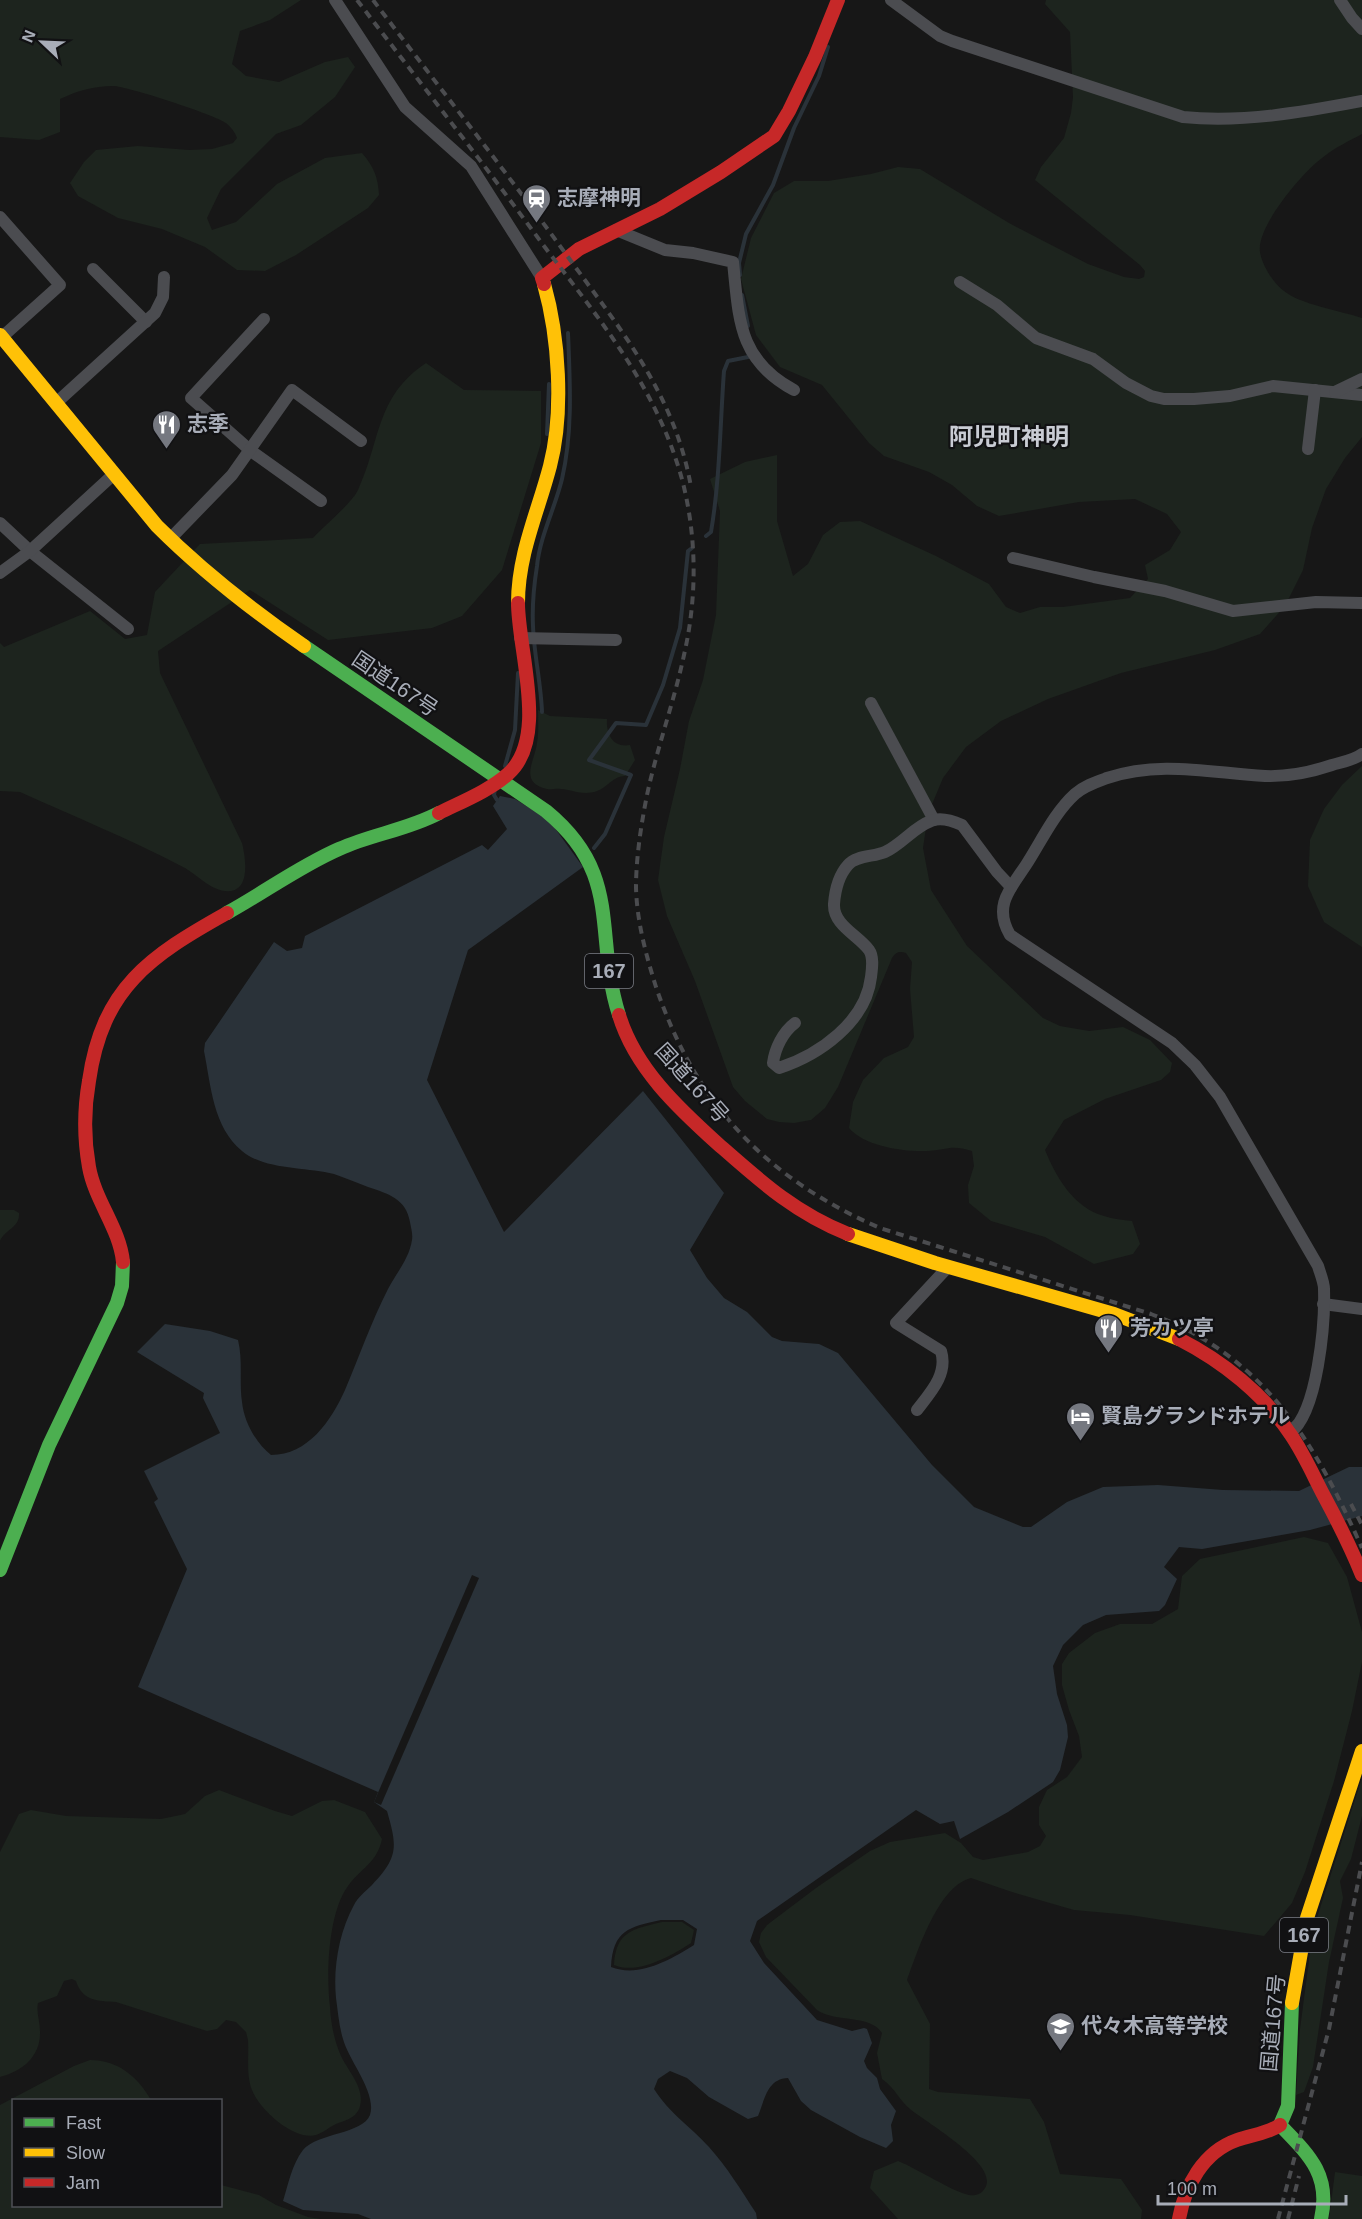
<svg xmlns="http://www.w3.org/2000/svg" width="1362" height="2219" viewBox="0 0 1362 2219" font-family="Helvetica,'Noto Sans JP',sans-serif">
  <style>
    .green { fill: #1d241e }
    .water { fill: #2a3239; fill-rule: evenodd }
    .pier { fill: #171717 }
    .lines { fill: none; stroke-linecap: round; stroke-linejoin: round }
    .stream { stroke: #2a3239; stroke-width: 4 }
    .street { stroke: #4b4c50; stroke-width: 12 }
    .fast { stroke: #4caf50; stroke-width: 14 }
    .slow { stroke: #ffc107; stroke-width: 14 }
    .jam { stroke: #c62828; stroke-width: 14 }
    .rail { stroke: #4b4c4f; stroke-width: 4; stroke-dasharray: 8 6; stroke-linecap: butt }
    .labels { text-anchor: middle; stroke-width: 4.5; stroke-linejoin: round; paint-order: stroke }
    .shield { fill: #111113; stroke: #7b7e86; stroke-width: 1.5 }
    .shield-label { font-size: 20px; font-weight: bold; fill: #a8adb8 }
    .poi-label { font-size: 21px; font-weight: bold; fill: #a8adb8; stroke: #111113; text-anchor: start }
    .street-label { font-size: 21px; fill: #a8adb8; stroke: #111113 }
    .quarter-label { font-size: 24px; font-weight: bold; fill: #c9ccd4; stroke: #111113 }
  </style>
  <rect width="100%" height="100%" fill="#171717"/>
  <g class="green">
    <path d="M0,0H301L270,20L240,31L232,64L246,76L279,82L325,62L348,57L355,67L335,97L301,125L276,134L221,189L207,218L212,230L236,222L277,184L325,158L362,153C374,167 378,177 379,195L368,208L296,255L265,271L237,270L205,247L162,229L118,218L78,196L70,183L84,162L96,150L138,146L189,150L212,149L233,143L237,138C235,132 231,127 226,123C215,115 127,86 113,86C94,86 77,91 60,99V132L39,140L0,137Z"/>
    <path d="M1046,0H1362V134C1349,141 1334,148 1322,158C1303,172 1256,227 1260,252C1262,265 1273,283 1284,291C1299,304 1341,311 1362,318V437L1345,458L1326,489L1312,528L1303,570L1285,606L1260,634L1215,650L1121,673L1048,699L1001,721L966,747L943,778L928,814L923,848L931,890L967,946L1043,1018L1060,1026L1089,1031L1123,1027L1150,1040L1172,1063L1170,1072L1161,1080L1105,1099L1064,1120L1045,1150C1056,1177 1074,1208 1104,1216C1113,1219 1123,1220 1132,1221L1140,1244L1133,1254L1094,1264L1045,1237L991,1221L969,1203L968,1185L974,1166L972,1151C951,1144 947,1150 926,1151C903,1152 864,1146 849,1128L853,1102L863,1080L884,1058L908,1047L914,1037L910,989L912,962L906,953C899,951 896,952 892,958L838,1087L825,1108L811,1120L794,1123L779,1122L767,1119L745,1101L733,1087L695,981L667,916L658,880L664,837L680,769L689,721L703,680L716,615L720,511L710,479L745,462L777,455V521L793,576L808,564L823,535L840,522L860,521L936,556L989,584L1006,607L1020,613L1040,607H1063L1130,598L1148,579L1145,565L1170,550L1181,532L1167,514L1135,499L1079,502L999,516L977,506L952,485L929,472L884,456L869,443L822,385L780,367L756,335L741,279L751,238L774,193L794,181H828L871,174L898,167L920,169L1009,223L1088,264L1124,277L1139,279L1144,277L1145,271L1140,265L1035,180L1041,167L1064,138L1071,113L1073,97L1070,32L1045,4Z"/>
    <path d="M426,363L464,390L541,391V443L502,570L462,616L432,628L328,640L250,590L158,651L160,673L242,843C245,855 251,888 231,891C212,893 197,874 183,867C130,839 75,817 20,792L0,791V643L4,647L90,611L125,639L147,635L155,592L200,544L313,538C324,526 352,503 358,490C381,441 375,397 426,363Z"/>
    <path d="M538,710L550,716L607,719C606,733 612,748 630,745L635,760L625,776C613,776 608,787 597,791C583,796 574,790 561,789C556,788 551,790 547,789C518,782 535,761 537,743C539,732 538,721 538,710Z"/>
    <polygon points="1362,766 1362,947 1324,922 1308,886 1310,840 1324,809 1342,785"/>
    <path d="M0,1210H14L19,1213C20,1228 5,1229 0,1241Z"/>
    <path d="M1304,1537L1328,1543L1347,1577L1362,1632V1662L1352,1711L1334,1781L1305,1872L1292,1903L1264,1936L1130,1915L1074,1910L1012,1892L971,1878C938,1886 918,1951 907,1980L930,2024L929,2089L938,2092L1030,2099L1044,2122L1060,2174L1121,2179L1142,2210L1141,2219H898L870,2188L874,2171L898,2161C918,2169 951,2191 969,2195C976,2196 982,2194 985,2188C1000,2165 927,2123 910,2109C899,2100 895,2088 882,2079L877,2053L882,2033C870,2014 836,2023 817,2010L766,1957L759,1942L761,1933L767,1925L816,1888L870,1851L890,1842L945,1833L961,1843L973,1857L983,1860L1028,1852L1040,1846L1046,1836L1039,1825V1807L1047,1790L1067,1777L1082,1757L1079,1736L1069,1710L1062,1685V1664L1069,1653L1095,1633L1120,1624H1152L1178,1609L1182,1576L1200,1559Z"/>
    <polygon points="1362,1778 1362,1816 1351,1859 1340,1881 1343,1898 1329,1962 1313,2067 1304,2092 1296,2095 1300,2029 1313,1930"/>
    <path d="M219,1790L275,1811L292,1816L322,1801L334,1800L365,1812L382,1839C377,1863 361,1868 348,1886C328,1913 326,1975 330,2007C331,2024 334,2040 341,2056C348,2071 365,2088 360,2106C357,2118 346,2120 336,2124C329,2127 323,2133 316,2135C294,2141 259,2109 252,2090C246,2075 249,2055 248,2040L246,2032L236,2022L226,2020L217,2029L207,2031L116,2002C98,2001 82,2001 76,1981L72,1979L64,1981L57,1996L38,2003C36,2012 40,2021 40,2031C41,2056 23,2071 0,2077V1852L19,1814L31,1810L66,1816L161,1819L185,1814L205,1796Z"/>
    <path d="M662,1922H682L694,1930L691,1943C671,1956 638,1975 614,1965C616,1931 633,1929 662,1922Z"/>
    <path d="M90,2060C118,2060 138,2077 151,2100H14V2206H220L221,2185L259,2195L276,2205L308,2217L321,2219H0V2105L74,2066Z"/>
    <polygon points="1335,2172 1362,2176 1362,2219 1329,2219"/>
  </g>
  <path class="water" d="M500,796L515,799L549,820L583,867L468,950L427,1080L504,1232L643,1091L724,1193L690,1250L707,1278L724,1298L747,1312L772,1337L782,1341L819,1344L838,1353L932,1465L974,1507L1023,1527H1031L1067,1502L1103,1487L1158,1485L1223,1490L1299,1491L1349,1467H1362V1516L1310,1530L1202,1549L1179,1547L1164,1567L1177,1579L1165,1605L1159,1611L1106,1615L1083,1625L1063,1645L1053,1666L1057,1694L1067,1725L1068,1737L1060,1770L1053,1782L1008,1812L960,1839L954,1821L940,1824L916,1810L757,1921L750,1941L764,1963L817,2020L852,2031L864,2028L867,2029L872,2043L864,2061L867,2068L877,2078L880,2089L896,2111L891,2125L893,2141L886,2148L860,2137L811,2110L801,2101L788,2078C767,2079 765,2099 758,2116L748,2119L709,2097L687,2078L670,2071L658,2079L654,2089C670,2114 690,2126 709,2147C727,2167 741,2190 756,2213L757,2219H371L358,2214L303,2210L283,2201C288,2185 292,2164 303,2150C317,2133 363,2134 370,2115C377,2093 349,2061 343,2039C339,2026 338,2012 336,1998C333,1968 339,1932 354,1905C358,1897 366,1891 372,1885C399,1857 397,1846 387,1811L374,1802L378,1792L138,1687L187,1569L154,1502L158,1499L144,1471L220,1433L203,1398L204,1393L137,1352L165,1324L210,1331L238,1340C243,1361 239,1381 242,1402C244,1422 256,1443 271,1455C308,1455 331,1421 345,1390C359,1357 372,1320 388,1289C397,1272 409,1259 412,1240C413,1234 411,1228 410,1222C406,1199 389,1194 368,1187C357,1183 346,1178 334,1174C306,1167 264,1170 242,1151C213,1127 211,1086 204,1051L205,1043L274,942L287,951L302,948L305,936L482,845L488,850L507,829L493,806ZM661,1920H683L697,1929L694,1945C670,1960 639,1978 611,1967C613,1930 629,1927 661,1920Z"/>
  <polygon class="pier" points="472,1575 479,1578 381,1805 374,1802"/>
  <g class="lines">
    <g class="stream">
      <polyline points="740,275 739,263 746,234 773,185 794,128 819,76 828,47"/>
      <polyline points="742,295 748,326"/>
      <polyline points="547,434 549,384"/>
      <path d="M706,536L711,532C720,479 720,425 724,371L728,361L748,357L749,354"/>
      <path d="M542,712C541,683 534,655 533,626C532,606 534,585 537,566C540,536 555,508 562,479C573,431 570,382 568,333"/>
      <polyline points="505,766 515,730 518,673"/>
      <polyline points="495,789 494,795 497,800"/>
      <polyline points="594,848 605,834 631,775 589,760 616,723 646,725 663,685 680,628 688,551 692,548"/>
    </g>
    <g class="street">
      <polyline points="335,0 405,107 471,166 542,278"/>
      <path d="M891,0L940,36L952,41L1183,117C1243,123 1304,112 1362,101"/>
      <polyline points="1340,0 1352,18 1362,29"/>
      <polyline points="0,217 60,285 2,337"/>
      <path d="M616,230L665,250L693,253L733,262C739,319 738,360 794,390"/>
      <polyline points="93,269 146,322"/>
      <polyline points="960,282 997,305 1036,338 1093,359 1126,383 1151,396 1164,399 1194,399 1230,396 1273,386 1362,395"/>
      <polyline points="264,319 191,398 251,451 321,501"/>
      <polyline points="1335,392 1362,379"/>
      <polyline points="56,403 155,313 163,297 164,277"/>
      <polyline points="1308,449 1315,390"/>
      <polyline points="0,523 30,551 128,629"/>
      <polyline points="170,539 232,475 292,390 361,441"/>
      <polyline points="1013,558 1094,577 1165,591 1233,611 1316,602 1362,603"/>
      <polyline points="0,573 30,551 114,474"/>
      <polyline points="520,638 616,640"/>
      <polyline points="871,703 934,820"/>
      <path d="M795,1023C783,1032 775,1048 773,1063L779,1068C819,1055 866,1022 871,977C872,969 874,957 869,950C858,935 833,925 834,904C835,891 839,875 848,865C856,855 874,857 885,852C902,844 914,827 931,821C940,817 953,821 962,825L997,872L1011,887"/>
      <polyline points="1323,1304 1362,1309"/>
      <path d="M917,1410C931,1392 948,1374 941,1351L896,1323L948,1267"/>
      <path d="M1290,1433C1318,1412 1325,1323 1324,1289C1324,1282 1320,1273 1318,1266L1220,1097L1195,1065L1172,1043L1010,935C993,906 1010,889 1026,865C1041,842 1054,813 1075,794C1084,786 1096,782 1107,778C1160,760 1211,773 1265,776C1288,777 1311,772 1332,765C1342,762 1354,760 1362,754"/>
    </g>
    <g class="fast">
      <path d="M304,646L546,811C624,875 593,933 619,1015"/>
      <path d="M227,913C265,892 300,866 339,849C372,834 407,830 439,813"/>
      <polyline points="0,1570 49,1445 117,1303 122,1286 123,1262"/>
      <path d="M1292,2003L1288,2106L1280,2125C1309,2155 1331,2175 1321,2219"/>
    </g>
    <g class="slow">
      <path d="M0,335L157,526C202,571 252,610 304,646"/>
      <path d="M518,603C518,554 538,512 550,466C564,412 559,337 544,284"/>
      <polyline points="848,1234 935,1263 1114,1314 1179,1339"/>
      <polyline points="1292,2003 1307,1918 1362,1751"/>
    </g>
    <g class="jam">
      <polyline points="544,284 542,278 579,249 660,209 721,172 774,136 789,111 815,57 838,0"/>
      <path d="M439,813C461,802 489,791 508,774C549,738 518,651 518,603"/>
      <path d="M619,1015C635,1068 678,1108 718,1144C760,1181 795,1213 848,1234"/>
      <path d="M123,1262C120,1229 95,1201 89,1167C84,1139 84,1109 89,1081C102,988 150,956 227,913"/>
      <path d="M1179,1339C1222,1361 1264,1394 1291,1435C1304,1454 1313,1475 1324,1496C1338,1522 1351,1548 1362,1575"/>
      <path d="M1179,2219C1185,2186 1203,2152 1237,2140C1251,2135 1267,2134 1280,2125"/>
    </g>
    <g class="rail">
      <path d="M357,0C418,80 481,160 541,242C599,319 658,388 683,483C697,540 697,598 684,655C674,702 657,748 647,795C641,825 636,858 636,888C637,922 646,955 656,987C696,1105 767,1179 880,1228L1151,1314C1264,1356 1315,1442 1362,1548"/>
      <path d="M373,0C438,86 505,170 568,257C621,330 675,395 691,487"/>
      <polyline points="1351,1504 1362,1525"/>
      <polyline points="1278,2219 1329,2029 1362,1862"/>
      <polyline points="1288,2219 1299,2176"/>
    </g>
  </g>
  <defs>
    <symbol id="station-pin" viewBox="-11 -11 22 30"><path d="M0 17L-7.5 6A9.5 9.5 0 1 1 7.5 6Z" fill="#757880" stroke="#111113"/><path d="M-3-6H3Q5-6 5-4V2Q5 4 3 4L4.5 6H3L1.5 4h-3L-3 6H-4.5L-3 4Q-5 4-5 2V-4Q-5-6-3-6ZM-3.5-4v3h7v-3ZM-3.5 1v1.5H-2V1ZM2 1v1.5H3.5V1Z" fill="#fff"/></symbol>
    <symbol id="restaurant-pin" viewBox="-11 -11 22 30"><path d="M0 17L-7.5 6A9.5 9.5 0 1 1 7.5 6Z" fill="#757880" stroke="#111113"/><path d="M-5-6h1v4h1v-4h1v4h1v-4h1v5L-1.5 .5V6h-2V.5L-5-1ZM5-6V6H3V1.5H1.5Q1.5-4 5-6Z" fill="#fff"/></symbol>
    <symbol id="hotel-pin" viewBox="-11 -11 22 30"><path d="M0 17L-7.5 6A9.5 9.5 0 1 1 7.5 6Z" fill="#757880" stroke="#111113"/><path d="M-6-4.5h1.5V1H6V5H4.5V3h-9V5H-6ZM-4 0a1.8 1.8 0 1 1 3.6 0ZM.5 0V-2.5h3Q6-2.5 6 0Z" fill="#fff"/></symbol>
    <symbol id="school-pin" viewBox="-11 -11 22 30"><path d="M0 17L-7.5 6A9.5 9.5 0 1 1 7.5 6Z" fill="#757880" stroke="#111113"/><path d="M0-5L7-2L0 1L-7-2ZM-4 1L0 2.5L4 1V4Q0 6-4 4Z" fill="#fff"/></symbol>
  </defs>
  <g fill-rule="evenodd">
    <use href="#station-pin" x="520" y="182" width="33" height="45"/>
    <use href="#restaurant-pin" x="150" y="408" width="33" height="45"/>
    <use href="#restaurant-pin" x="1092" y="1312" width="33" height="45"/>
    <use href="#hotel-pin" x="1064" y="1400" width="33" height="45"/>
    <use href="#school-pin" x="1044" y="2010" width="33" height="45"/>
  </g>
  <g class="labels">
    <g class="shield">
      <rect x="585" y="954" width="48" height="34" rx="4.5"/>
      <rect x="1280" y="1918" width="48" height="34" rx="4.5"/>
    </g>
    <g class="shield-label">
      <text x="609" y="978">167</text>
      <text x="1304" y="1942">167</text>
    </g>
    <g class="poi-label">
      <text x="557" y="205">志摩神明</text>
      <text x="187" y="431">志季</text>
      <text x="1130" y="1335">芳カツ亭</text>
      <text x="1101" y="1423">賢島グランドホテル</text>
      <text x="1081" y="2033">代々木高等学校</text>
    </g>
    <g class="street-label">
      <text transform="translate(395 684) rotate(34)" y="7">国道167号</text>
      <text transform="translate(692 1083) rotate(48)" y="7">国道167号</text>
      <text transform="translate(1273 2023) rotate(-85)" y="7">国道167号</text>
    </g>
    <g class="quarter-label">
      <text x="1009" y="445">阿児町神明</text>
    </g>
  </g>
  <rect x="12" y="2099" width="210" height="108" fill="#111113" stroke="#4d4f55" stroke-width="1.5"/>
  <rect x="24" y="2118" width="30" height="9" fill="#4caf50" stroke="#4d4f55" stroke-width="1.5"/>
  <text x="66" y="2129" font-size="18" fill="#a8adb8">Fast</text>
  <rect x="24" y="2148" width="30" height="9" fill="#ffc107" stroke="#4d4f55" stroke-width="1.5"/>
  <text x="66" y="2159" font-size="18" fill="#a8adb8">Slow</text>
  <rect x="24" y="2178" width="30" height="9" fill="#c62828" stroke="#4d4f55" stroke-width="1.5"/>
  <text x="66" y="2189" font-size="18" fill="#a8adb8">Jam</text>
  <g transform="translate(42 42) rotate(293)" stroke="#111113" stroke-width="4.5" paint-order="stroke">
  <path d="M0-4.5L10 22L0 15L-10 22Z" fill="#a8adb8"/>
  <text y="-9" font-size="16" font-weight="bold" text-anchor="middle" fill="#a8adb8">N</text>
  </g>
  <path d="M1158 2195v9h188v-9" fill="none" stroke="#a8adb8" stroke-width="3"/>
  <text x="1167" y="2195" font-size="18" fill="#a8adb8" stroke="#111113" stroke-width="4.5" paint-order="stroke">100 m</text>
</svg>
